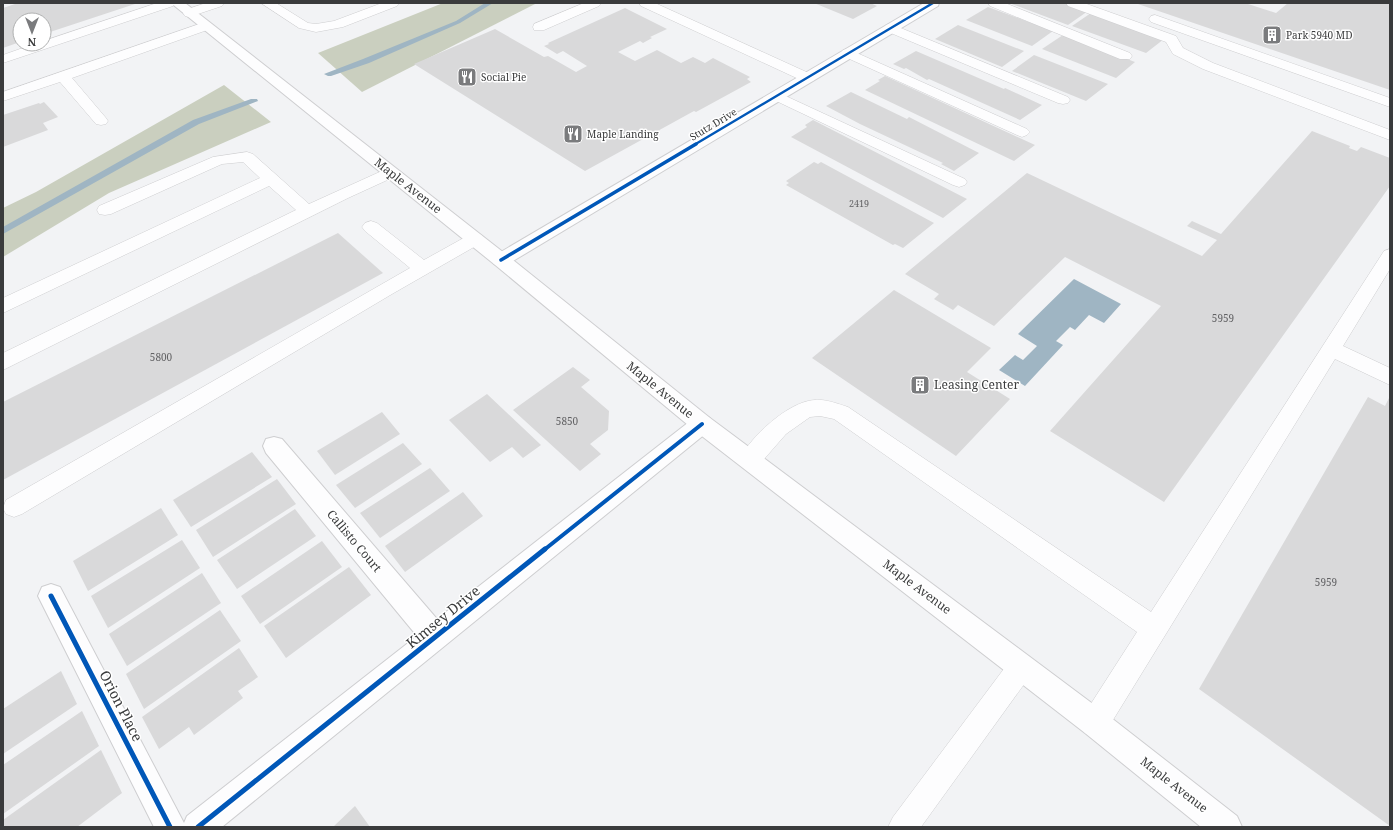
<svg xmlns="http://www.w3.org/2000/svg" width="1393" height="830" viewBox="0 0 1393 830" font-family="'Noto Serif',serif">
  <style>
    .forest { fill: #cacfbf }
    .water { fill: #9fb5c3 }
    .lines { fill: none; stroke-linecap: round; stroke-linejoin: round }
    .stream { fill: #9fb5c3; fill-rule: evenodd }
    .building { fill: #d9d9da }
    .service-casing { stroke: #ceced0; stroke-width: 1 }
    .minor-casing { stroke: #ceced0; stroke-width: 2 }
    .secondary-casing { stroke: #ceced0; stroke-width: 2 }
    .service { fill: #fdfdfe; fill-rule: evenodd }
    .minor { fill: #fdfdfe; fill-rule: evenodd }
    .secondary { fill: #fdfdfe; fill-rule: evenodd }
    .cycleway-far3-casing { stroke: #fff; stroke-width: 4 }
    .cycleway-far2-casing { stroke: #fff; stroke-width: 5.5 }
    .cycleway-far1-casing { stroke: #fff; stroke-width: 6 }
    .cycleway-casing { stroke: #fff; stroke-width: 8 }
    .cycleway-far3 { stroke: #0057b8; stroke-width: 2.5 }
    .cycleway-far2 { stroke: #0057b8; stroke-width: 3.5 }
    .cycleway-far1 { stroke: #0057b8; stroke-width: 4 }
    .cycleway { stroke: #0057b8; stroke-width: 5 }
    .labels { text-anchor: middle; stroke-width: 3; stroke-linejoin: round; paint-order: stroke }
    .far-number-label { font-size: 9px; fill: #626264 }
    .far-poi-label { font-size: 10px; fill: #3a3b3c; stroke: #fff; text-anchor: start }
    .far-street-label { font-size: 10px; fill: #3a3b3c; stroke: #fff }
    .number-label { font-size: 10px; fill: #626264 }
    .street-label { font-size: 12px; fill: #3a3b3c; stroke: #fff }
    .poi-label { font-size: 12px; fill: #3a3b3c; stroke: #fff; text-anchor: start }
    .near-street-label { font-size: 14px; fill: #3a3b3c; stroke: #fff }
  </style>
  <rect width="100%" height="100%" fill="#f2f3f5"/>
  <g class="forest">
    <polygon points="443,3 537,3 362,92 318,53"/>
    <polygon points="224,85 271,122 109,193 3,257 3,208 36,192"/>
  </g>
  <polygon class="water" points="1074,279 1121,304 1104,323 1089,315 1075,330 1070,327 1056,341 1063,345 1025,386 999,370 1015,355 1023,360 1037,346 1018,334"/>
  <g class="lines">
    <g class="stream">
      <polygon points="485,3 493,3 460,23 369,63 331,76 328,76 324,74 363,59 456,21"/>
      <polygon points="251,99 257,99 258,101 199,124 3,234 3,227 193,120"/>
    </g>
  </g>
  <g class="building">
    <polygon points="18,3 138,3 44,34 44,20 20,20 20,42 3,48 3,8"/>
    <polygon points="814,3 870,3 877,6 853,19"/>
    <polygon points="1009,3 1065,3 1088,11 1068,25"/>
    <polygon points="1135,3 1245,3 1276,13 1288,3 1390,3 1390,90"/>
    <polygon points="988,7 1053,31 1032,46 966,20"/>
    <polygon points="625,8 667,29 650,37 652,38 643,43 640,41 618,52 635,61 657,50 681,63 693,57 705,63 713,58 750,77 747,79 751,82 696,112 694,111 585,171 414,64 495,29 544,57 548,56 576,72 587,66 563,51 557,54 544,46 549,44 548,43"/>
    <polygon points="1091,13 1164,39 1146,53 1072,26"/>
    <polygon points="958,25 1024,51 1002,67 935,39"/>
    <polygon points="1063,35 1135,62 1116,78 1042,49"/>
    <polygon points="916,51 1004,89 1005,88 1042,105 1020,120 929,79 927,80 906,68 904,69 893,64"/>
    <polygon points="1034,55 1108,84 1086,101 1012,71"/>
    <polygon points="885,76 1035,145 1014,161 865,90 880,81 878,80"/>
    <polygon points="851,92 907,119 909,117 979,153 954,171 941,164 943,163 860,124 826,106"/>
    <polygon points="44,102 58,117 43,123 48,130 3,147 3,115 39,103 40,104"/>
    <polygon points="813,120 967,199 943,218 791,137 807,127 805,125"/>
    <polygon points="1312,131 1350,146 1349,148 1357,151 1361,147 1390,158 1390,186 1164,502 1050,431 1161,306 1065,257 994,326 958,305 953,310 934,299 939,294 905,274 1027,173 1202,256 1217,240 1187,226 1192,221 1221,234"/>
    <polygon points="814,162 818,164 821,162 934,223 903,248 895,244 893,245 786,185 789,183 786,181"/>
    <polygon points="338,233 383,273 3,480 3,402"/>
    <polygon points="894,290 991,348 967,372 1010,399 956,456 812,358"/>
    <polygon points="573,367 590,380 581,387 609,411 608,430 590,444 601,454 580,471 513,410"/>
    <polygon points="487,394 541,445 523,458 512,447 490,462 449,420"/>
    <polygon points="1390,396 1390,826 1199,689 1368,397 1385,406"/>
    <polygon points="382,412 400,434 335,475 317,451"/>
    <polygon points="403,443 422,464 355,508 336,485"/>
    <polygon points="252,452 272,477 191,527 173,500"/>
    <polygon points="430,468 450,491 380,538 360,513"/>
    <polygon points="277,479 296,504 213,557 196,530"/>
    <polygon points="463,492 483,516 405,572 385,546"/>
    <polygon points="161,508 178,535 88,591 73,561"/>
    <polygon points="295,509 316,536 237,589 217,560"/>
    <polygon points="182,540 200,568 108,628 91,596"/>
    <polygon points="322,541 342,567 260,624 241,596"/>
    <polygon points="349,567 371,595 286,658 264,626"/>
    <polygon points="202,573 221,603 127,666 109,634"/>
    <polygon points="220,610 241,641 144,709 126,674"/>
    <polygon points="239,648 258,677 238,691 243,698 194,735 189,727 159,749 142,717"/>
    <polygon points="61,671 77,704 3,754 3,709"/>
    <polygon points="82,711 99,746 3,814 3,765"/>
    <polygon points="101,750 122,793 77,827 3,827 3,820"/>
    <polygon points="355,806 370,827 333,827"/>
  </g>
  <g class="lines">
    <defs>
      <g id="service">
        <polygon points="157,3 175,3 173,6 3,63 3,55 34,44 44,44 44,41"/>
        <polygon points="206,3 224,3 222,6 189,17 185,16 183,13 185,10"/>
        <polygon points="261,3 276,3 308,23 316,24 334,21 382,3 399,3 397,6 343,27 316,32 299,28"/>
        <polygon points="584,3 601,3 599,6 544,30 534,30 533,27 534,24"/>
        <polygon points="639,3 655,3 813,75 815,78 813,81 808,82 803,81 641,6"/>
        <polygon points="988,3 1005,3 1130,53 1132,56 1130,59 1120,59 990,6"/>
        <polygon points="1066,3 1084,3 1176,36 1183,48 1213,63 1390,130 1390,140 1203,69 1173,54 1166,42 1068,6"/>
        <polygon points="1155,15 1390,98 1390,107 1151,22 1149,19 1151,16"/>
        <polygon points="205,22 210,23 211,26 210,29 72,78 106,118 108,121 106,124 101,125 96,124 60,82 3,101 3,92"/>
        <polygon points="891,24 1068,97 1070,100 1068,103 1063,104 1058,103 886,31 885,28 886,25"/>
        <polygon points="848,49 1027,129 1030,132 1027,135 1022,137 1017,135 843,56 841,53 843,50"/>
        <polygon points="777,92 965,179 967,182 965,185 959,187 953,185 772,99 770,96 772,93"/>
        <polygon points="247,152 253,154 309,204 384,170 390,168 396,170 398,173 396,176 348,198 3,370 3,353 296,210 269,186 3,313 3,298 260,178 243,162 222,164 111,214 105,215 99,214 97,210 99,206 213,157"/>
        <polygon points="371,221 377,223 424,260 469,235 475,233 481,235 484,239 481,243 392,294 22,514 14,517 6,514 3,508 6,500 410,268 365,231 362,227 365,223"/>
        <path d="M1390,249V269L1343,346L1390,368V385L1335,359L1105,733L1095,737L1085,733L1081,723L1085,713L1137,632L834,419L820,416L810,417L786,434L758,466L750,469L742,466L739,460C750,437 789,401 815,400C826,399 838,404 848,407L1151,612L1384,251Z"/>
        <polygon points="1021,654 1030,658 1034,667 1030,676 921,827 888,827 893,817 1012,658"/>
      </g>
      <g id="minor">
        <polygon points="924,3 939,3 938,6 508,264 501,266 494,264 492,260 494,256"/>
        <polygon points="702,415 710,418 713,424 710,430 222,827 154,827 38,596 42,587 51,584 60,587 184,823 187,816 417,636 266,453 263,446 266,439 274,437 282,439 437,619 694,418"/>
      </g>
      <polygon id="secondary" points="171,3 185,3 508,256 710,418 1105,713 1237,816 1242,827 1201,827 1085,733 694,430 494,264"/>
    </defs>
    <use href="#service" class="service-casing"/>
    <use href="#minor" class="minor-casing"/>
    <use href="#secondary" class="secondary-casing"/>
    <use href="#service" class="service"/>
    <use href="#minor" class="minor"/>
    <use href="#secondary" class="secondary"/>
    <defs>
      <polyline id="cycleway-far3" points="694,145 933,3"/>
      <polyline id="cycleway-far2" points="501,260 696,144"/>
      <polyline id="cycleway-far1" points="544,550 702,424"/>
      <g id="cycleway">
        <polyline points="51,596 170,827"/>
        <polyline points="198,827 545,549"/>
      </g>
    </defs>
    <use href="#cycleway-far3" class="cycleway-far3-casing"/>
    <use href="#cycleway-far2" class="cycleway-far2-casing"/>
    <use href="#cycleway-far1" class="cycleway-far1-casing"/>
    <use href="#cycleway" class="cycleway-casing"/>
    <use href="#cycleway-far3" class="cycleway-far3"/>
    <use href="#cycleway-far2" class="cycleway-far2"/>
    <use href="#cycleway-far1" class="cycleway-far1"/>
    <use href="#cycleway" class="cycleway"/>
  </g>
  <defs>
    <symbol id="building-square" viewBox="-11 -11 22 22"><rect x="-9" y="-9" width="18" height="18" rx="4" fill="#7a7b7d" stroke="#fff"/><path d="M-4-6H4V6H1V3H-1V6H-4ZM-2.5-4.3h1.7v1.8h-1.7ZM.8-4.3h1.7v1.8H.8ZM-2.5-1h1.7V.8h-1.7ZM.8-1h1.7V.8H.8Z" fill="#fff"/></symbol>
    <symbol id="restaurant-square" viewBox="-11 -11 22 22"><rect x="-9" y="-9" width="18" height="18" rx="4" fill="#7a7b7d" stroke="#fff"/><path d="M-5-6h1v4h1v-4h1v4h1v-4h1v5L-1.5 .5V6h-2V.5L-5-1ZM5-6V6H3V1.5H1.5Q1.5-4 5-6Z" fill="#fff"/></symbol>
  </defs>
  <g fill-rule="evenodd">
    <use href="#building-square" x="1261" y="24" width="22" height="22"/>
    <use href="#restaurant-square" x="456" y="66" width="22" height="22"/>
    <use href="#restaurant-square" x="562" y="123" width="22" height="22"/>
    <use href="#building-square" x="909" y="374" width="22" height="22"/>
  </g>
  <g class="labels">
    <g class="far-number-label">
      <text x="859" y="207">2419</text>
    </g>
    <g class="far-poi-label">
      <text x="1286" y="39">Park 5940 MD</text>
      <text x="481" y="81">Social Pie</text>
      <text x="587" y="138">Maple Landing</text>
    </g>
    <g class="far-street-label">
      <text transform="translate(713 124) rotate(-31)" y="4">Stutz Drive</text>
    </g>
    <g class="number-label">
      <text x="1223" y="322">5959</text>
      <text x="161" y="361">5800</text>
      <text x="567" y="425">5850</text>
      <text x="1326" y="586">5959</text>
    </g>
    <g class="street-label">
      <text transform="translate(408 186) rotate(38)" y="4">Maple Avenue</text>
      <text transform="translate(660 390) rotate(39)" y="4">Maple Avenue</text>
      <text transform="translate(354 541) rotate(50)" y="4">Callisto Court</text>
      <text transform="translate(917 587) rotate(37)" y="4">Maple Avenue</text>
      <text transform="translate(1174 785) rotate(38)" y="4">Maple Avenue</text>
    </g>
    <g class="poi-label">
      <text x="934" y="389">Leasing Center</text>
    </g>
    <g class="near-street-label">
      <text transform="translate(443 617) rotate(-39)" y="5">Kimsey Drive</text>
      <text transform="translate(121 706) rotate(63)" y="5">Orion Place</text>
    </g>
  </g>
  <rect width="1393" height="830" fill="none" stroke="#3a3b3c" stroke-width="8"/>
  <g transform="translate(32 32) rotate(180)"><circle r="19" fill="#ffffff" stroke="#b0b1b1"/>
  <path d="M0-3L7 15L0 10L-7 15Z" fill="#7a7b7d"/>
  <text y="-6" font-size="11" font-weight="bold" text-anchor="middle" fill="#3a3b3c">N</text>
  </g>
</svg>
